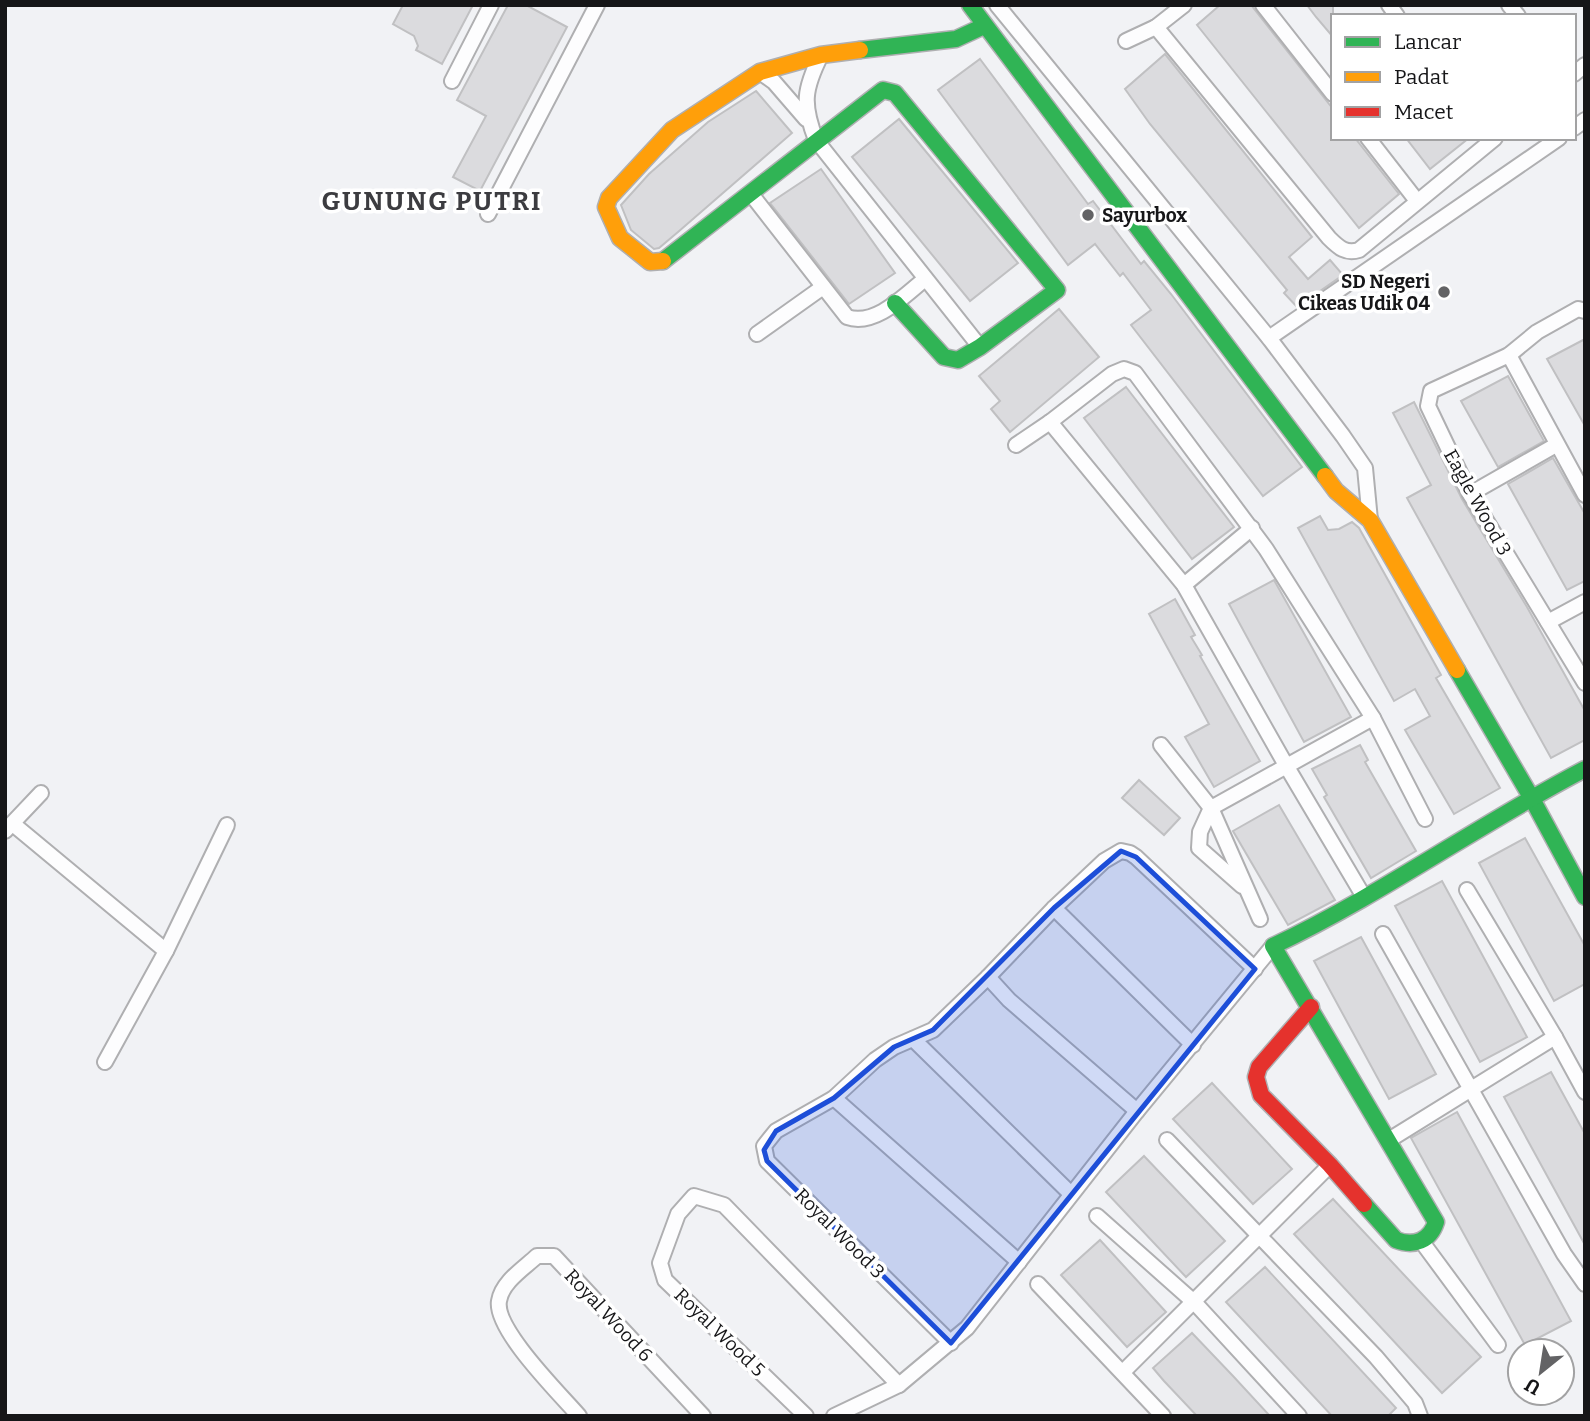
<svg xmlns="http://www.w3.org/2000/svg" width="1590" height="1421" viewBox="0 0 1590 1421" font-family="Bitter,serif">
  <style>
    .building { fill: #dbdbde; stroke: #c0c0c2; stroke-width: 2 }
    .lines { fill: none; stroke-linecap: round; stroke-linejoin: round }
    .street-casing { stroke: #afafb1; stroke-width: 18 }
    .fast-casing { stroke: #afafb1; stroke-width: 19 }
    .slow-casing { stroke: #afafb1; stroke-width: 19 }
    .jam-casing { stroke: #afafb1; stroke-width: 19 }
    .street { stroke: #fdfdfe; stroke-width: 14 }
    .fast { stroke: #30b455; stroke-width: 16 }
    .slow { stroke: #ff9f0a; stroke-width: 16 }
    .jam { stroke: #e5322d; stroke-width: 16 }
    .marked { fill: #1d4ed8; fill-opacity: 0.2; stroke: #1d4ed8; stroke-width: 5; stroke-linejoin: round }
    .poi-dot { fill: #636365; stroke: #fff; stroke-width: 2.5 }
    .labels { text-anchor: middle; stroke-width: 7; stroke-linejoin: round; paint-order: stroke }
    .poi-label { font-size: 19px; font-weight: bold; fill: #161618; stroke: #fff; text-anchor: start }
    .street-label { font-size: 19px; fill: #161618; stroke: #fff }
    .district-label { font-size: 26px; font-weight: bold; letter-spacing: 2px; fill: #3c3c40; stroke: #fff }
  </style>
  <rect width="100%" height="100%" fill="#f1f2f5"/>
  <g class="building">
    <polygon points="403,5 473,5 442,64 416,50 418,46 414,36 393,24"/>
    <polygon points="508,5 526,5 567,27 480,191 453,177 486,116 457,100"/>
    <polygon points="1220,5 1251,5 1333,109 1333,138 1355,138 1399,194 1359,228 1197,25"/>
    <polygon points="1307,5 1333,5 1333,37 1316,17"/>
    <polygon points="1165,54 1312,237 1289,257 1308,279 1330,260 1343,275 1297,307 1284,293 1287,290 1150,124 1125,89"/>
    <polygon points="980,59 1088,204 1093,201 1141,264 1144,261 1171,294 1302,467 1263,496 1131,325 1151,310 1123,273 1120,276 1095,244 1068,265 938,90"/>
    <polygon points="756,91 792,133 678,232 659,248 654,249 631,230 621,205 649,174 708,122"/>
    <polygon points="899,119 1018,263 970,301 852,157"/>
    <polygon points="1406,138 1469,138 1430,169"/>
    <polygon points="821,169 895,273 849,304 770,203"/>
    <polygon points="1059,309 1099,357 1010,432 991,409 1000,401 979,376"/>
    <polygon points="1585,339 1585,426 1547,359"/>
    <polygon points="1508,376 1544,441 1498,467 1461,401"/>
    <polygon points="1126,387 1234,527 1192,559 1084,418"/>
    <polygon points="1414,402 1462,499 1527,607 1585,711 1585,740 1551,758 1407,498 1431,485 1393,413"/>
    <polygon points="1553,458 1585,514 1585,581 1567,590 1508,484"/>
    <polygon points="1320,516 1328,530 1339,529 1352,522 1359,528 1441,675 1436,678 1500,788 1454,814 1405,730 1430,716 1415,689 1394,701 1298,528"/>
    <polygon points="1274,580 1351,717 1304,742 1229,604"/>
    <polygon points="1175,599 1195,635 1191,637 1202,655 1200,656 1260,761 1214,787 1185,737 1209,724 1149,614"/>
    <polygon points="1360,745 1368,760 1365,762 1416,851 1371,878 1324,797 1327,795 1312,769"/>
    <polygon points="1139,780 1180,818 1164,835 1122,798"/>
    <polygon points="1279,805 1335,900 1288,925 1233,831"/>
    <polygon points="1525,838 1585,946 1585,984 1554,1001 1479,863"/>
    <polygon points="1442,881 1527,1037 1480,1062 1395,906"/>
    <polygon points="1361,937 1436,1074 1389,1099 1314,961"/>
    <polygon points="1551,1072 1585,1134 1585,1245 1504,1097"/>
    <polygon points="1212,1083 1292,1169 1253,1204 1173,1119"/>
    <polygon points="1457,1112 1571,1321 1525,1345 1411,1138"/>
    <polygon points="1144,1156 1225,1241 1186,1277 1106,1192"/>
    <polygon points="1333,1199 1481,1357 1442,1393 1294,1234"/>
    <polygon points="1100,1240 1166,1312 1127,1347 1061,1275"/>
    <polygon points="1265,1267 1396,1408 1388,1416 1332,1416 1226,1302"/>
    <polygon points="1192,1333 1233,1376 1270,1416 1197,1416 1164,1381 1153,1368"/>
  </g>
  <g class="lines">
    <defs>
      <g id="street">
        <polyline points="997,5 1269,338 1343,436 1365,468 1370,520"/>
        <polyline points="1263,5 1333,94"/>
        <polyline points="1389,5 1397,16"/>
        <polyline points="1509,5 1518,16"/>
        <path d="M1156,27L1329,238C1339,248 1346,254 1359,250L1495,138"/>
        <polyline points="1126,41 1156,27 1184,5"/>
        <path d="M821,55C804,89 802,104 816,140L980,347"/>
        <polyline points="760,72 774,82 806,119"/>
        <polyline points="1574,74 1585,65"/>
        <polyline points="452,81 491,5"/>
        <polyline points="1574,128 1585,120"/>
        <polyline points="1368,138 1417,201"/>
        <path d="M751,194L847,317C875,327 905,295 925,279"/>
        <polyline points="488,214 597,5"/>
        <polyline points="1585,311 1578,309 1537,332 1509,355 1431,391 1428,406 1470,494 1585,683"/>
        <polyline points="757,334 823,287"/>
        <polyline points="1269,338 1559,138"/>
        <polyline points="1509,355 1585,495"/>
        <polyline points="1050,422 1184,585 1287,767 1364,897"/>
        <polyline points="1016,445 1050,422 1112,374 1124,369 1135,373 1266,549 1373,718 1425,819"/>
        <polyline points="1470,494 1556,445"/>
        <polyline points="1184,585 1252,528"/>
        <polyline points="1548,622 1585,602"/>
        <polyline points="1161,745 1211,808 1373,718"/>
        <polyline points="1211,808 1260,919"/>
        <polyline points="1211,808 1200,832 1199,848 1242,886"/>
        <polyline points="13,824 166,951 105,1062"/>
        <polyline points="5,831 41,793"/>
        <polyline points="1467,890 1555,1037 1585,1092"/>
        <polyline points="1054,908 1193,1045"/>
        <polyline points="1383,934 1564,1254 1585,1284"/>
        <polyline points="166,951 227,825"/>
        <polyline points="988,977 1054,908 1104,861 1121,851 1130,853 1136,857 1255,969"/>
        <polyline points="913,1039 1071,1194"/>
        <polyline points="834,1098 1019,1262"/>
        <polyline points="1167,1140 1376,1357 1415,1403 1420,1416"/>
        <polyline points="1389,1140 1555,1037"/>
        <polyline points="1097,1216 1195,1303 1299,1416"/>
        <polyline points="1422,1242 1498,1345"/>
        <polyline points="1038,1284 1163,1416"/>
        <polyline points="951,1343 767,1161 764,1146 776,1131 834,1098 875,1060 894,1047 933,1030 988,977 1009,1000 1137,1111"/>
        <polyline points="1123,1372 1330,1165"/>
        <path d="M579,1416C560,1394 494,1329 499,1301C502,1282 523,1269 537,1256H554L703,1416"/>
        <polyline points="806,1416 665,1280 660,1263 678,1214 694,1196 724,1205 899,1385"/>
        <polyline points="834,1416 899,1385 967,1328 1137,1111 1273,946"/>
      </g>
      <g id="fast">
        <polyline points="970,5 1325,476"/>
        <polyline points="860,50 956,39 984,26"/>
        <polyline points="663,261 883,90 895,93 1057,290 980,347 958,360 944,357 895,303"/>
        <polyline points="1457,670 1531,797 1585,897"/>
        <path d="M1364,1204L1396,1240C1414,1247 1430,1241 1436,1222L1273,946C1381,895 1479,824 1585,769"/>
      </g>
      <g id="slow">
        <polyline points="663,261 650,262 620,238 606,207 609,198 672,130 760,72 821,55 860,50"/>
        <polyline points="1325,476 1336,491 1370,520 1457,670"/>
      </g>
      <polyline id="jam" points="1311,1007 1259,1067 1256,1077 1261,1095 1330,1165 1364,1204"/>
    </defs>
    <use href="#street" class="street-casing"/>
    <use href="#fast" class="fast-casing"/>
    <use href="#slow" class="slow-casing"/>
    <use href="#jam" class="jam-casing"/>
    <use href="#street" class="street"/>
    <use href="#fast" class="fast"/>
    <use href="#slow" class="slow"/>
    <use href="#jam" class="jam"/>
  </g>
  <path class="marked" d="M1121,851L1136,857L1255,969L951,1343L767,1161L764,1150L776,1131L834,1098L894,1047L933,1030L1054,908Z"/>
  <g class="poi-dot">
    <circle cx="1088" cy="215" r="7"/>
    <circle cx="1444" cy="292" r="7"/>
  </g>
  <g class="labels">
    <g class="poi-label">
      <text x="1102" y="222">Sayurbox</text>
      <text x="1430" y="288" text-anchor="end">SD Negeri<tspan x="1430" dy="22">Cikeas Udik 04</tspan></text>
    </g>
    <g class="street-label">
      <text transform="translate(1478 502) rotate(61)" y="7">Eagle Wood 3</text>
      <text transform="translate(840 1233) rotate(45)" y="7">Royal Wood 3</text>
      <text transform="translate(609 1315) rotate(47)" y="7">Royal Wood 6</text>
      <text transform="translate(720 1332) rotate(44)" y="7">Royal Wood 5</text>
    </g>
    <g class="district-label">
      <text x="432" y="210">GUNUNG PUTRI</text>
    </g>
  </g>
  <rect width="1590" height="1421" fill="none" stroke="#161618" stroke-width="14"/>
  <rect x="1331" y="14" width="245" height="126" fill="#ffffff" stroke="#a2a2a3" stroke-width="2"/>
  <rect x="1345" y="37" width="35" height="10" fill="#30b455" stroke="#a2a2a3" stroke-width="2"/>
  <text x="1394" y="49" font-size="21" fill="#161618">Lancar</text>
  <rect x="1345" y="72" width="35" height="10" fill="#ff9f0a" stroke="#a2a2a3" stroke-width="2"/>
  <text x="1394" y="84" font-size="21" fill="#161618">Padat</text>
  <rect x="1345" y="107" width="35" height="10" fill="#e5322d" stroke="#a2a2a3" stroke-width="2"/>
  <text x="1394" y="119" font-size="21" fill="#161618">Macet</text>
  <g transform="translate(1541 1372) rotate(210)"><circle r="33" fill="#ffffff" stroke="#a2a2a3" stroke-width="2"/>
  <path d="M0-5L12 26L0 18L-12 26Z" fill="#636365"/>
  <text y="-10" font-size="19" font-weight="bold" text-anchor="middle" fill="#161618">U</text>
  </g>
</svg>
